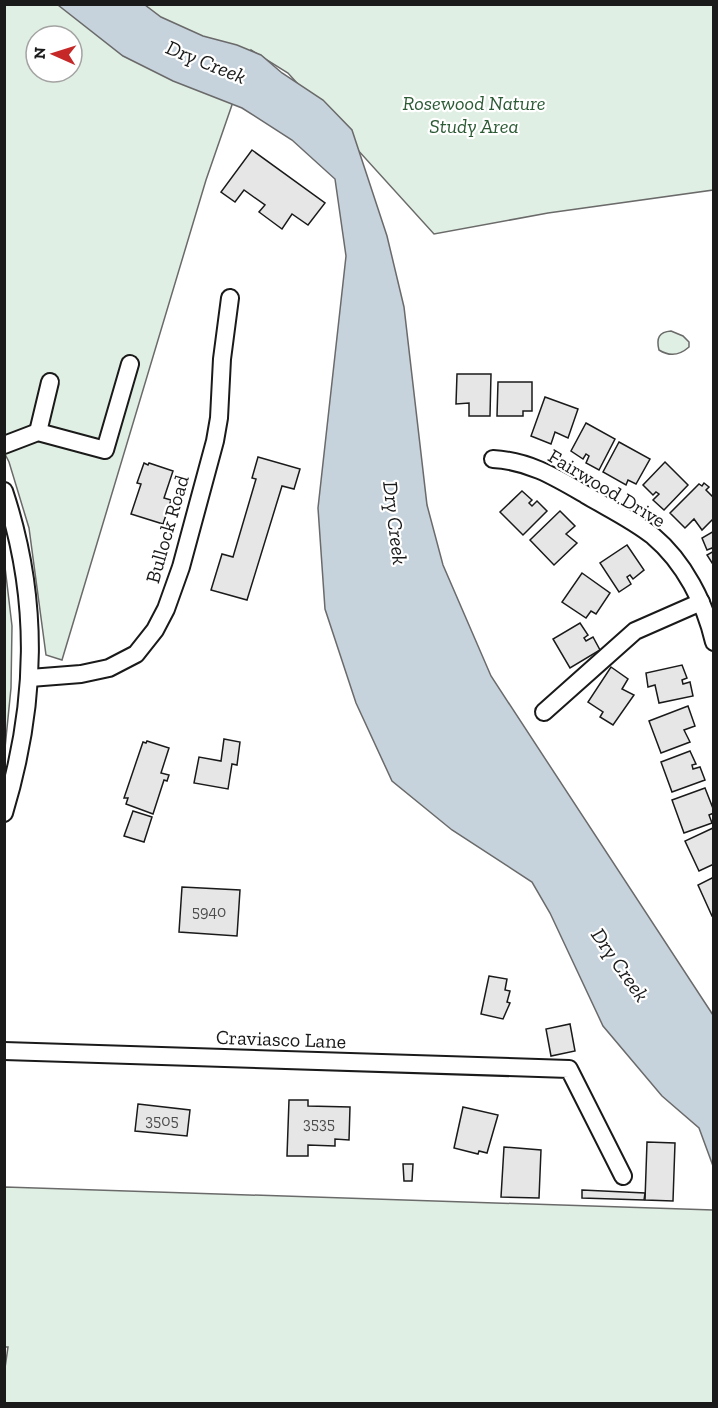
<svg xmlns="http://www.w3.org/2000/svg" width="718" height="1408" viewBox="0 0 718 1408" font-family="'Zilla Slab',serif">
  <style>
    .green { fill: #e0efe3; stroke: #6a6a6a; stroke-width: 1.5; fill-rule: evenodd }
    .water { fill: #c6d2dc; stroke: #6a6a6a; stroke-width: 1.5 }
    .building { fill: #e6e6e6; stroke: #1a1a1a; stroke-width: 1.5 }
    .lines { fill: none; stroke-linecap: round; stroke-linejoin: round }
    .minor-casing { stroke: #1a1a1a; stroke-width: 20 }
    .minor { stroke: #fff; stroke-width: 16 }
    .labels { text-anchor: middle; stroke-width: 4.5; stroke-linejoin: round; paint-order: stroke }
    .number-label { font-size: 16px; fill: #4d4d4d }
    .park-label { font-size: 20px; font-style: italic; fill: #2b5a34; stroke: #fff }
    .street-label { font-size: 20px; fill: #1a1a1a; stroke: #fff }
    .water-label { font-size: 21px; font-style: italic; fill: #1a1a1a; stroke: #fff }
  </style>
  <rect width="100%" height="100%" fill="#fff"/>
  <g class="green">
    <path d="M4,5H713V190L548,213L434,234L288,73L251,50L206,180L62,660L46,655L29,528L9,462L5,454ZM36,36H72V72H36Z"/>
    <path d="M671,331L683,336L689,342V347C680,355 670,357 659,350C656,338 659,332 671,331Z"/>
    <polygon points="5,567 12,626 11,688 5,748"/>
    <polygon points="5,1187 713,1210 713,1403 5,1403 5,1368 8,1347 4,1347"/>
  </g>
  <polygon class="water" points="58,5 145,5 161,17 203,36 237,45 261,55 282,73 323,100 352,130 387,236 404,307 427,505 443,565 491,676 713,1015 713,1166 699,1128 662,1096 603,1026 550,913 532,882 452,830 392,781 356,703 325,609 318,508 346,256 335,179 292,140 242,108 173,81 123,56"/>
  <g class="building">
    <polygon points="252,150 325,203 308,225 292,214 282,229 259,212 265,205 244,190 235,202 221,192"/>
    <polygon points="457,374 491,374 490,416 469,416 469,403 456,404"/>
    <polygon points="498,382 532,382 532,411 523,411 523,416 497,416"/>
    <polygon points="545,397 578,409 568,438 555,432 551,444 531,436"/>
    <polygon points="586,423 615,439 599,470 586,463 589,456 586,454 583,459 571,451"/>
    <polygon points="619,442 650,459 636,484 628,480 626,485 603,472"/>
    <polygon points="258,457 300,469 294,489 282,486 247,600 211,590 222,554 233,557 256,479 252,478"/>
    <polygon points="665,462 688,485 664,510 653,500 659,494 656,492 653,495 643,485"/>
    <polygon points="144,463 148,465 149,463 173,471 164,498 171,500 163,524 131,514 141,484 137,483"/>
    <polygon points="704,483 709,487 706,490 712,496 714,495 714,518 702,530 694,519 685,528 670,513 699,484 702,486"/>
    <polygon points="522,491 532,500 529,503 532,506 537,501 547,511 523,535 500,512"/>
    <polygon points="560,511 575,526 566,534 577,543 554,565 530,540"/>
    <polygon points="714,531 714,551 712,548 707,550 702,538"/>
    <polygon points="627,545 644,570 633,579 630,575 627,577 631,584 619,592 600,563"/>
    <polygon points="714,551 714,566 707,555"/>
    <polygon points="582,573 610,593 596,614 591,611 586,618 562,602"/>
    <polygon points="580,623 588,635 584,638 586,641 593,637 600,650 570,668 553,639"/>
    <polygon points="682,665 687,678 682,680 683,684 690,682 693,696 659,703 655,685 648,687 646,673"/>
    <polygon points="611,667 628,679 622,689 634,695 613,725 600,717 603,712 588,702"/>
    <polygon points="688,706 695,726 684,730 690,742 661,753 649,721"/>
    <polygon points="224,739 240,742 237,765 232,764 228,789 194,783 199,757 221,761"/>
    <polygon points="147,741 169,748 161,773 169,775 167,781 164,780 153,814 126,804 128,798 124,798 143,742 146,743"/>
    <polygon points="690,751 696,764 692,765 693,769 700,767 705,780 672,792 661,762"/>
    <polygon points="705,788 714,811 714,813 709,815 712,823 684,833 672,800"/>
    <polygon points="133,811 152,817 144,842 124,836"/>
    <polygon points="713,828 714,864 699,871 685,841"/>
    <polygon points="714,877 714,915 712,916 698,885"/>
    <polygon points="182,887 240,890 237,936 179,932"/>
    <polygon points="489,976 507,979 505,990 510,991 507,1002 510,1003 503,1019 481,1014"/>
    <polygon points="570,1024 575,1051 551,1056 546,1029"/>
    <polygon points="289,1100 308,1100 308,1106 350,1107 349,1140 335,1139 335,1146 308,1145 308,1156 287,1156"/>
    <polygon points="138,1104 190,1110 187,1136 135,1131"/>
    <polygon points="463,1107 498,1115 487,1153 479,1151 478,1154 454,1148"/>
    <polygon points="647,1142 675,1143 673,1201 645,1200"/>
    <polygon points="504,1147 541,1150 539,1198 501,1197"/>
    <polygon points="403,1164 413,1164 412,1181 404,1181"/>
    <polygon points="582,1190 645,1193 644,1200 582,1198"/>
  </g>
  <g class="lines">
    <defs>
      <g id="minor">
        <polyline points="38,432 50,382"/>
        <polyline points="4,445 38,432 105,450 130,364"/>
        <path d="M493,459C529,461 555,477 586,495C608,508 633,520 653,536C684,562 705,603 714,642"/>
        <path d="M4,491C40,599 37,704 4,813"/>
        <polyline points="30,678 81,674 109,668 136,654 155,630 166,609 181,567 215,441 219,418 222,359 230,298"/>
        <polyline points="544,712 635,631 701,602"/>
        <polyline points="4,1051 569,1069 623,1176"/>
      </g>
    </defs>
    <use href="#minor" class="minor-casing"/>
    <use href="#minor" class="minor"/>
  </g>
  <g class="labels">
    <g class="number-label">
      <text x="209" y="917">5940</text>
      <text x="162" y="1126">3505</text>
      <text x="319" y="1129">3535</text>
    </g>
    <g class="park-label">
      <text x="474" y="110">Rosewood Nature<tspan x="474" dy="23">Study Area</tspan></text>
    </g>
    <g class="street-label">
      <text transform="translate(607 488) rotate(31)" y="7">Fairwood Drive</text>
      <text transform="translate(167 529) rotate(-74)" y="7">Bullock Road</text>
      <text transform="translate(281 1039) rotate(2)" y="7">Craviasco Lane</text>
    </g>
    <g class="water-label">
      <text transform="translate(206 62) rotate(22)" y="7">Dry Creek</text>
      <text transform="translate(395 523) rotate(83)" y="7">Dry Creek</text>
      <text transform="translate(620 965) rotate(55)" y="7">Dry Creek</text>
    </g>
  </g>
  <rect width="718" height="1408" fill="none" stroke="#1a1a1a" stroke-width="12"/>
  <g transform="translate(54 54) rotate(273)"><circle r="28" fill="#ffffff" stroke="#a3a3a3" stroke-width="1.5"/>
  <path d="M0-4.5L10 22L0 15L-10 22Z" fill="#c62828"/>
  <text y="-9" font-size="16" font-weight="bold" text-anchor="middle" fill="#1a1a1a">N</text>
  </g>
</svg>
